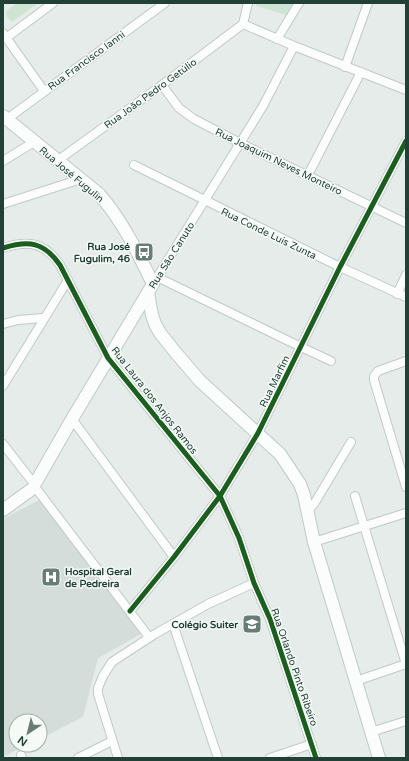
<svg xmlns="http://www.w3.org/2000/svg" width="409" height="761" viewBox="0 0 409 761" font-family="'Varela Round',sans-serif">
  <style>
    .built { fill: #d4ddd9 }
    .green { fill: #cfe5d4 }
    .lines { fill: none; stroke-linecap: round; stroke-linejoin: round }
    .street-casing { stroke: #c3c9c6; stroke-width: 10 }
    .secondary-casing { stroke: #c1c9c6; stroke-width: 14 }
    .street { stroke: #fbfcfc; stroke-width: 8 }
    .secondary { stroke: #fbfcfc; stroke-width: 12 }
    .cycleway-casing { stroke: #f5faf7; stroke-width: 8 }
    .cycleway { stroke: #1b5e20; stroke-width: 5 }
    .labels { text-anchor: middle; stroke-width: 3; stroke-linejoin: round; paint-order: stroke }
    .street-label { font-size: 10px; fill: #224136; stroke: #f5faf7 }
    .poi-label { font-size: 10px; font-weight: bold; fill: #224136; stroke: #f5faf7; text-anchor: end }
  </style>
  <rect width="100%" height="100%" fill="#e6ece9"/>
  <polygon class="built" points="41,499 141,634 98,658 83,717 40,739 40,721 16,721 16,745 27,745 3,757 3,519"/>
  <g class="green">
    <polygon points="17,3 36,3 37,4 12,22 7,17 6,11"/>
    <polygon points="257,3 294,3 287,15 256,6"/>
  </g>
  <g class="lines">
    <defs>
      <g id="street">
        <polyline points="243,24 294,46 406,90"/>
        <polyline points="243,24 248,3"/>
        <polyline points="3,33 44,91"/>
        <polyline points="6,38 53,3"/>
        <polyline points="277,39 299,3"/>
        <polyline points="345,67 368,3"/>
        <polyline points="162,85 179,108 194,119 240,143 406,223"/>
        <polyline points="7,119 165,3"/>
        <polyline points="3,161 34,142"/>
        <polyline points="57,161 162,85 243,24"/>
        <polyline points="134,165 340,267 406,297"/>
        <polyline points="308,175 361,72"/>
        <polyline points="3,204 81,179"/>
        <path d="M3,248C29,240 44,242 60,265L108,358L220,496L239,538L254,583L270,619L316,758"/>
        <polyline points="157,277 301,347 331,361"/>
        <polyline points="153,284 263,106 294,46"/>
        <polyline points="397,294 406,275"/>
        <polyline points="3,324 18,320 43,318"/>
        <polyline points="406,361 378,371 374,376 374,380 406,487"/>
        <polyline points="3,386 68,280"/>
        <polyline points="72,419 174,557"/>
        <polyline points="3,444 31,480"/>
        <polyline points="35,487 149,637"/>
        <polyline points="355,496 406,664"/>
        <polyline points="307,511 314,504 351,442"/>
        <polyline points="314,542 406,513"/>
        <polyline points="130,611 174,557 220,496 258,433 340,267 406,141"/>
        <polyline points="173,624 218,758"/>
        <polyline points="356,681 406,664"/>
        <polyline points="371,732 406,721"/>
        <polyline points="21,755 22,758"/>
        <polyline points="78,758 112,741"/>
        <polyline points="118,758 98,694 98,688 103,676 112,662 155,634 208,604 254,583"/>
        <polyline points="270,758 312,744"/>
      </g>
      <g id="secondary">
        <path d="M3,116L99,194C122,220 138,253 153,284L72,419L36,482"/>
        <polyline points="148,293 152,315 155,324 160,333 176,353 200,381 280,454 300,484 304,495 314,542 379,758"/>
        <polyline points="3,510 32,489"/>
      </g>
    </defs>
    <use href="#street" class="street-casing"/>
    <use href="#secondary" class="secondary-casing"/>
    <use href="#street" class="street"/>
    <use href="#secondary" class="secondary"/>
    <defs>
      <g id="cycleway">
        <path d="M3,248C29,240 44,242 60,265L108,358L220,496L239,538L254,583L270,619L316,758"/>
        <polyline points="130,611 174,557 220,496 258,433 340,267 406,141"/>
      </g>
    </defs>
    <use href="#cycleway" class="cycleway-casing"/>
    <use href="#cycleway" class="cycleway"/>
  </g>
  <defs>
    <symbol id="bus-square" viewBox="-11 -11 22 22"><rect x="-9" y="-9" width="18" height="18" rx="4" fill="#677d75" stroke="#f5faf7"/><path d="M-5-6H5V4H4V6H2V4H-2V6H-4V4H-5ZM-3.5-4V0h7V-4ZM-3.5 1.2v1.5H-2V1.2ZM2 1.2v1.5H3.5V1.2Z" fill="#fff"/></symbol>
    <symbol id="hospital-square" viewBox="-11 -11 22 22"><rect x="-9" y="-9" width="18" height="18" rx="4" fill="#677d75" stroke="#f5faf7"/><path d="M-5-5h3v3.5h4V-5h3V5h-3V1.5h-4V5h-3Z" fill="#fff"/></symbol>
    <symbol id="school-square" viewBox="-11 -11 22 22"><rect x="-9" y="-9" width="18" height="18" rx="4" fill="#677d75" stroke="#f5faf7"/><path d="M0-5L7-2L0 1L-7-2ZM-4 1L0 2.5L4 1V4Q0 6-4 4Z" fill="#fff"/></symbol>
  </defs>
  <g fill-rule="evenodd">
    <use href="#bus-square" x="133" y="241" width="22" height="22"/>
    <use href="#hospital-square" x="40" y="566" width="22" height="22"/>
    <use href="#school-square" x="241" y="613" width="22" height="22"/>
  </g>
  <g class="labels">
    <g class="street-label">
      <text transform="translate(86 60) rotate(-36)" y="4">Rua Francisco Ianni</text>
      <text transform="translate(150 93) rotate(-36)" y="4">Rua João Pedro Getúlio</text>
      <text transform="translate(279 161) rotate(26)" y="4">Rua Joaquim Neves Monteiro</text>
      <text transform="translate(72 174) rotate(40)" y="4">Rua José Fugulin</text>
      <text transform="translate(269 233) rotate(26)" y="4">Rua Conde Luis Zunta</text>
      <text transform="translate(171 255) rotate(-58)" y="4">Rua São Canuto</text>
      <text transform="translate(274 381) rotate(-64)" y="4">Rua Marfim</text>
      <text transform="translate(155 400) rotate(52)" y="4">Rua Laura dos Anjos Ramos</text>
      <text transform="translate(295 667) rotate(71)" y="4">Rua Orlando Pinto Ribeiro</text>
    </g>
    <g class="poi-label">
      <text x="130" y="250">Rua José<tspan x="130" dy="12">Fugulim, 46</tspan></text>
      <text x="65" y="575" text-anchor="start">Hospital Geral<tspan x="65" dy="12">de Pedreira</tspan></text>
      <text x="238" y="628">Colégio Suiter</text>
    </g>
  </g>
  <rect width="409" height="761" fill="none" stroke="#224136" stroke-width="8"/>
  <g transform="translate(28 733) rotate(215)"><circle r="19" fill="#f5faf7" stroke="#a1b0aa"/>
  <path d="M0-3L7 15L0 10L-7 15Z" fill="#677d75"/>
  <text y="-6" font-size="11" font-weight="bold" text-anchor="middle" fill="#224136">N</text>
  </g>
</svg>
